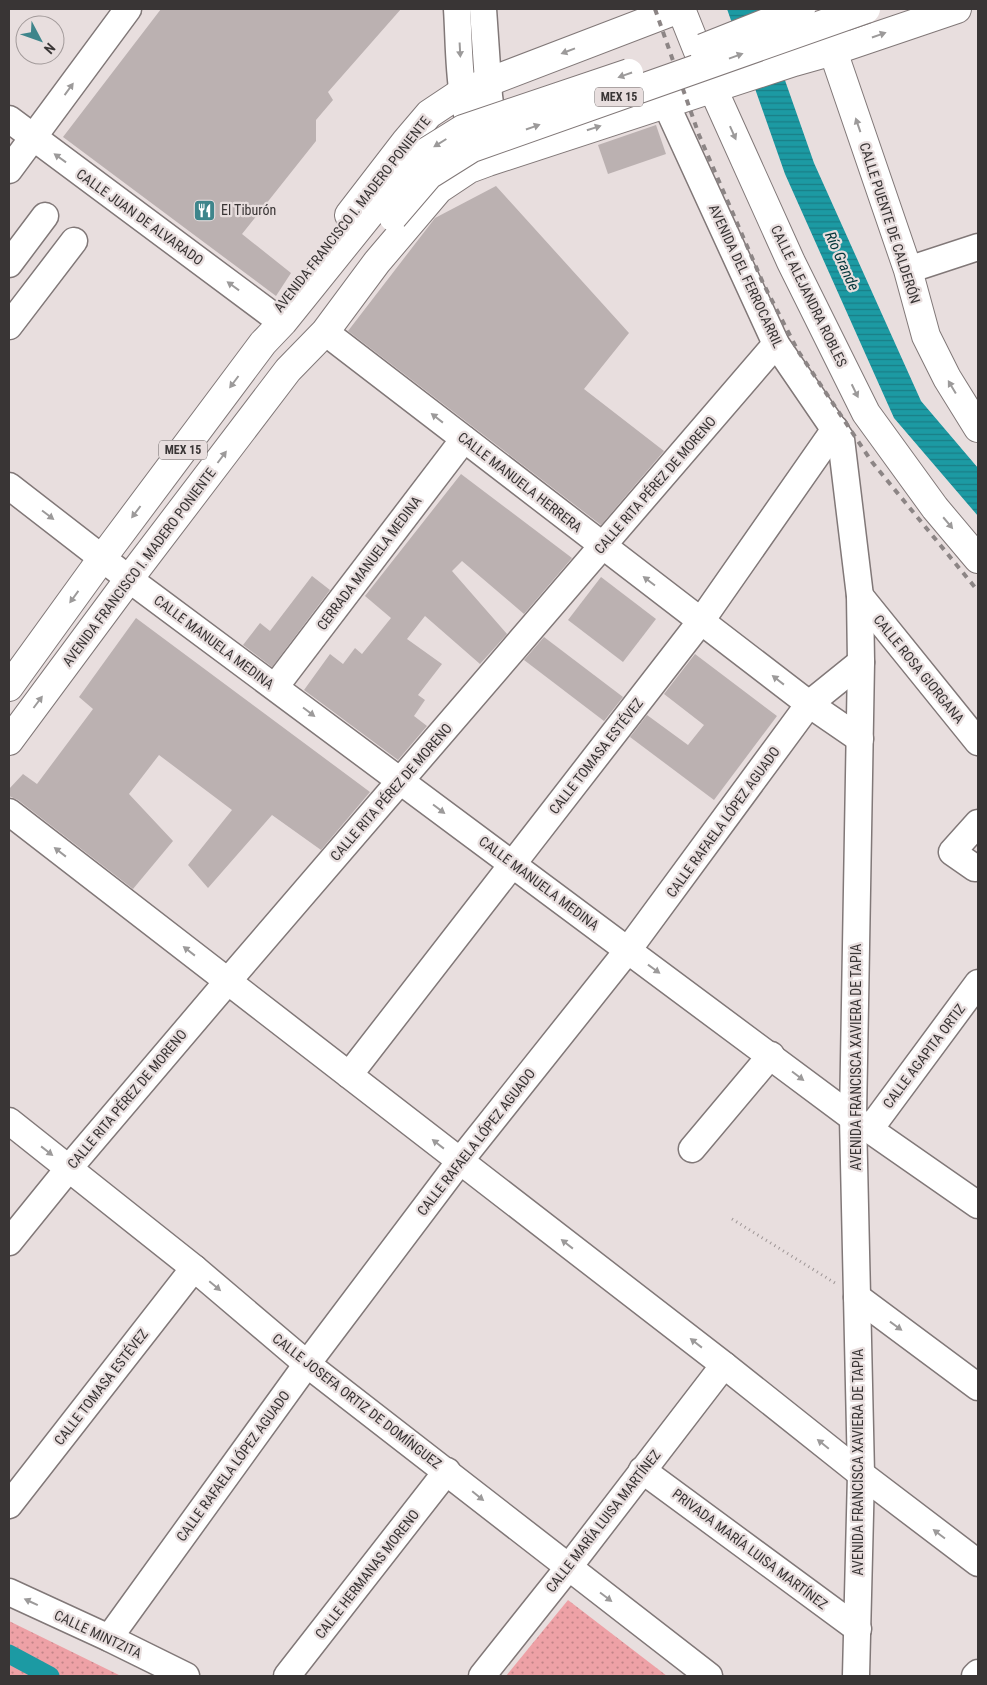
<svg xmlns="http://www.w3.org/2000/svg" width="987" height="1685" viewBox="0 0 987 1685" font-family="'Roboto Condensed',sans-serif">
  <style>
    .park { fill: url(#park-dots) }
    .water { fill: url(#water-rules) }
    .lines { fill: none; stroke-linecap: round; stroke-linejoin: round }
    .canal { stroke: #1c9aa3; stroke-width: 19 }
    .building { fill: #bbb1b1 }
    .minor-casing { stroke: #817878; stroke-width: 29 }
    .major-casing { stroke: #817878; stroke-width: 30 }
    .path { stroke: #9e9696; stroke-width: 3; stroke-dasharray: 1 4; stroke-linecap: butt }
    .minor { stroke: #fff; stroke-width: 26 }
    .major { stroke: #fff; stroke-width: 28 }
    .rail { stroke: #8c8585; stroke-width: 4; stroke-dasharray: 6 6; stroke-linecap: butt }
    .major-bridge-casing { stroke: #817878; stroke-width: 30; stroke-linecap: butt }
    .major-bridge { stroke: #fff; stroke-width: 28 }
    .oneway { fill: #9c9a9a }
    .labels { text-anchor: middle; stroke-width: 4.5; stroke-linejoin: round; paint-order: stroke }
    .shield { fill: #e8dede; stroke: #6e6868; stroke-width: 1 }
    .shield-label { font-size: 12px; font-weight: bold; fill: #393535 }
    .poi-label { font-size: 14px; fill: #393535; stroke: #e8dede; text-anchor: start }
    .street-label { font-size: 14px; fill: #393535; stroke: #e8dede }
    .water-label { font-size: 15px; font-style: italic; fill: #003539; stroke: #e8dede }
  </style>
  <defs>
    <pattern id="park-dots" width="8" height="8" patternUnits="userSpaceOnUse" patternTransform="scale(1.25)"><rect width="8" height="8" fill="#eea1a6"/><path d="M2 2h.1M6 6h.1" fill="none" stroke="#c28488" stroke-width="1.8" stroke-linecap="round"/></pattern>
    <pattern id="water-rules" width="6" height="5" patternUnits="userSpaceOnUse" patternTransform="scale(1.25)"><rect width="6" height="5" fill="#1c9aa3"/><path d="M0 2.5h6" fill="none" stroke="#1a7e86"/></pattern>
  </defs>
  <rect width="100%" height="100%" fill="#e8dede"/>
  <g class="park">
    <polygon points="568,1600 667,1676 506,1676"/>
    <polygon points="9,1621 121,1676 9,1676"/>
  </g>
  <polygon class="water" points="727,9 760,9 814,163 921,401 978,468 978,516 894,418 785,174"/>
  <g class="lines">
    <polyline class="canal" points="9,1654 50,1676"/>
  </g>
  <g class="building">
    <polygon points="161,9 401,9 328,92 333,100 316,120 316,141 242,234 291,273 276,296 63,137"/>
    <polygon points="656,125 666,154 608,174 598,145"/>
    <polygon points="496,186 629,333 584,389 664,451 601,525 348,331 435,218"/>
    <polygon points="461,474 572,558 524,614 462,561 452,571 507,634 480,664 425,616 407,639 442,664 418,695 425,700 414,716 427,726 398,760 304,690 330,654 343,664 355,648 362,654 391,618 365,596"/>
    <polygon points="312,576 330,590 272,667 243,645 260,623 270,631"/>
    <polygon points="601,577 656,619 623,662 568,620"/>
    <polygon points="136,618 370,792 321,850 272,815 208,888 188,865 232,810 159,755 129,794 173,841 133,889 18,800 9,796 9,789 23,774 37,784 93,709 79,697"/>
    <polygon points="544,637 623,697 604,721 524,660"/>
    <polygon points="695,654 777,716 714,800 630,737 647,715 688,745 704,725 664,694"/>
  </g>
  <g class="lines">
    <defs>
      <g id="minor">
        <path d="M457,9C460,54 457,105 479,146"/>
        <polyline points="483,9 489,96 495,141"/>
        <polyline points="666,104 776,344 841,439 860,596 861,662 853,1118 861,1474 856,1676"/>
        <polyline points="9,119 272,315"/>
        <polyline points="9,170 128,9"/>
        <polyline points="9,264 45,216"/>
        <polyline points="908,270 978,247"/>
        <polyline points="9,326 74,241"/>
        <polyline points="325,332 809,704 860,739"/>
        <polyline points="9,486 129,579 853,1118 978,1205"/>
        <polyline points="860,596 978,742"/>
        <polyline points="275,687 464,439"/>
        <polyline points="9,812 724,1365 861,1474 978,1563"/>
        <polyline points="975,868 952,852 978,823"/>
        <polyline points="349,1075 701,621 835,429"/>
        <polyline points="9,1121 194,1268 307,1364 709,1676"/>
        <polyline points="870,1129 978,983"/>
        <polyline points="692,1149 771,1055"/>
        <polyline points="9,1242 69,1168 228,981 776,344"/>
        <polyline points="857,1297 978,1387"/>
        <polyline points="642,1470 858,1629"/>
        <polyline points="9,1505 194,1268"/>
        <polyline points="9,1592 109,1638 186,1676"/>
        <polyline points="109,1638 307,1364 460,1161 628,950 809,704 861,662"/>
        <polyline points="287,1676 447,1471"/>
        <polyline points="482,1676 568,1568 724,1365"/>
        <polyline points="975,1676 978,1673"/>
      </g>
      <g id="major">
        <polyline points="681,9 713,89 791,262 866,413 935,508 978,559"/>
        <polyline points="836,34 833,51 908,270 926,336 947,378 978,428"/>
        <polyline points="349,215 406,141 429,114 462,92 679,9"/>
        <polyline points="9,687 103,557 263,343 283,322 378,204"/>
        <polyline points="9,741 129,579 288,370 325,332 377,262 439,189 469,169 488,162 794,62 833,51 957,9"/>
      </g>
    </defs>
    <use href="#minor" class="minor-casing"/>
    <use href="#major" class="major-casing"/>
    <polyline class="path" points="732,1219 835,1283"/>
    <use href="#minor" class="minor"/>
    <use href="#major" class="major"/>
    <polyline class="rail" points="655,9 699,135 763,283 798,351 872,462 978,591"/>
    <defs>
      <g id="major-bridge">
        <polyline points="703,48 801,9"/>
        <polyline points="378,204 418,157 463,129 629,73"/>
        <polyline points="393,217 429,175 472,148 866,9"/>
      </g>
    </defs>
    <use href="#major-bridge" class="major-bridge-casing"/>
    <use href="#major-bridge" class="major-bridge"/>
  </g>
  <defs><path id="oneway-solid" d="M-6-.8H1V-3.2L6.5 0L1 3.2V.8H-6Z" transform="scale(1.25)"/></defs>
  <g class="oneway">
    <use href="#oneway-solid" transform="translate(879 35) rotate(-19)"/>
    <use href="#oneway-solid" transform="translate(460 50) rotate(87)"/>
    <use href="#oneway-solid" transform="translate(568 51) rotate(159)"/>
    <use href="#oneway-solid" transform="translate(736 56) rotate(-20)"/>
    <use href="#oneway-solid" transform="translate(625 75) rotate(161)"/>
    <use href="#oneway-solid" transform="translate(69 89) rotate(-54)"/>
    <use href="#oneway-solid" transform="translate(858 125) rotate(-109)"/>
    <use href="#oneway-solid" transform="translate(533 127) rotate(-19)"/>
    <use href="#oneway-solid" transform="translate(594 128) rotate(-18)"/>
    <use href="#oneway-solid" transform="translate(733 133) rotate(66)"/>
    <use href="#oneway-solid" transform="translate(440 143) rotate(148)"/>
    <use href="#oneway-solid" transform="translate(60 158) rotate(-144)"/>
    <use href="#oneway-solid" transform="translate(233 286) rotate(-144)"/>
    <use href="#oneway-solid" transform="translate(234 382) rotate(127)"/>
    <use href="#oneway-solid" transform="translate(952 387) rotate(-121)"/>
    <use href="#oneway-solid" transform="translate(855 391) rotate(64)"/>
    <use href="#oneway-solid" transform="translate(437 418) rotate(-142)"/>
    <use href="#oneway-solid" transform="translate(222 457) rotate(-53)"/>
    <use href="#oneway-solid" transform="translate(136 512) rotate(127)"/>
    <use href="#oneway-solid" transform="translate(48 515) rotate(37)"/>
    <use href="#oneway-solid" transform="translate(948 523) rotate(50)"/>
    <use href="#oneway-solid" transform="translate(649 581) rotate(-143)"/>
    <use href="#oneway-solid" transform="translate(74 597) rotate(126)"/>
    <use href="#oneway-solid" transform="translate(778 680) rotate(-142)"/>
    <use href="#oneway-solid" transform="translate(38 702) rotate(-53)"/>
    <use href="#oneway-solid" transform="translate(309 712) rotate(37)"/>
    <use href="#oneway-solid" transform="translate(439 809) rotate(37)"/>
    <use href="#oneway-solid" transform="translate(60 852) rotate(-142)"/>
    <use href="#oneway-solid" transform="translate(189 951) rotate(-142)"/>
    <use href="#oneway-solid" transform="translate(654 969) rotate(36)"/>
    <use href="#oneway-solid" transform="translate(798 1076) rotate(37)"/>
    <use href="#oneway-solid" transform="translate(438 1144) rotate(-142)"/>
    <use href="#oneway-solid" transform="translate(47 1151) rotate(38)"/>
    <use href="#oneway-solid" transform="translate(567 1244) rotate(-142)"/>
    <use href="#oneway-solid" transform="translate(215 1286) rotate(40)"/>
    <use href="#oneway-solid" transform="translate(896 1326) rotate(36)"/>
    <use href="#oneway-solid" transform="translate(696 1343) rotate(-142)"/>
    <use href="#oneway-solid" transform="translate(823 1444) rotate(-141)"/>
    <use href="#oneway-solid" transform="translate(478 1496) rotate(39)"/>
    <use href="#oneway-solid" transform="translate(939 1534) rotate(-143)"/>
    <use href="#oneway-solid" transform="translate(606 1597) rotate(37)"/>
    <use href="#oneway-solid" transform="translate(31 1602) rotate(-155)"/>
  </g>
  <defs>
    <symbol id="restaurant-square" viewBox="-11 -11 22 22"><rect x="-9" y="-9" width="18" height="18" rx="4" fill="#3e858b" stroke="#e8dede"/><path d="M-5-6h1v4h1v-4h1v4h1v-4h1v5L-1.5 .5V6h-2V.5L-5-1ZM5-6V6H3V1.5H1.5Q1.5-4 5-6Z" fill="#fff"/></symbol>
  </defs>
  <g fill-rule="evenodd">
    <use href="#restaurant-square" x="192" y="198" width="25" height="25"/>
  </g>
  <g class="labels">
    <g class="shield">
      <rect x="595" y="87.5" width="48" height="19" rx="4"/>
      <rect x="159" y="440.5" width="48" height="19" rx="4"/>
    </g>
    <g class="shield-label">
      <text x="619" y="101">MEX 15</text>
      <text x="183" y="454">MEX 15</text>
    </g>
    <g class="poi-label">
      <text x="221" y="215">El Tiburón</text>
    </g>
    <g class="street-label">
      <text transform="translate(352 214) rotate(-52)" y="5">AVENIDA FRANCISCO I. MADERO PONIENTE</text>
      <text transform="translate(140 217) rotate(36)" y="5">CALLE JUAN DE ALVARADO</text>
      <text transform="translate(890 223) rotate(72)" y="5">CALLE PUENTE DE CALDERÓN</text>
      <text transform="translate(746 276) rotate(65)" y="5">AVENIDA DEL FERROCARRIL</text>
      <text transform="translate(809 296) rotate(64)" y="5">CALLE ALEJANDRA ROBLES</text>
      <text transform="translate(520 482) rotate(38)" y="5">CALLE MANUELA HERRERA</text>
      <text transform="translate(655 485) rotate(-49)" y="5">CALLE RITA PÉREZ DE MORENO</text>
      <text transform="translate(369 563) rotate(-53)" y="5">CERRADA MANUELA MEDINA</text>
      <text transform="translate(139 567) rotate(-53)" y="5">AVENIDA FRANCISCO I. MADERO PONIENTE</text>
      <text transform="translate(214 642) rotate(37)" y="5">CALLE MANUELA MEDINA</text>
      <text transform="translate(919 669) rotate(51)" y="5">CALLE ROSA GIORGANA</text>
      <text transform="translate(596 756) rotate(-52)" y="5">CALLE TOMASA ESTÉVEZ</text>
      <text transform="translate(391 792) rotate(-49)" y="5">CALLE RITA PÉREZ DE MORENO</text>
      <text transform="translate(723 822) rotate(-54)" y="5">CALLE RAFAELA LÓPEZ AGUADO</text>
      <text transform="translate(539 883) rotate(37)" y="5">CALLE MANUELA MEDINA</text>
      <text transform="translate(924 1056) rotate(-53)" y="5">CALLE AGAPITA ORTIZ</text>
      <text transform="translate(856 1057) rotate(-90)" y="5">AVENIDA FRANCISCA XAVIERA DE TAPIA</text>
      <text transform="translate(127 1099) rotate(-50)" y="5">CALLE RITA PÉREZ DE MORENO</text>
      <text transform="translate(476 1142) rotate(-52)" y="5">CALLE RAFAELA LÓPEZ AGUADO</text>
      <text transform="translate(101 1387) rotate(-52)" y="5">CALLE TOMASA ESTÉVEZ</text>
      <text transform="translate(357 1401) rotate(38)" y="5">CALLE JOSEFA ORTIZ DE DOMÍNGUEZ</text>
      <text transform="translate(858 1462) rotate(-90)" y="5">AVENIDA FRANCISCA XAVIERA DE TAPIA</text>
      <text transform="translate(233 1466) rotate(-54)" y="5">CALLE RAFAELA LÓPEZ AGUADO</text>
      <text transform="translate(603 1521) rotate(-52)" y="5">CALLE MARÍA LUISA MARTÍNEZ</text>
      <text transform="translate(750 1549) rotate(37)" y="5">PRIVADA MARÍA LUISA MARTÍNEZ</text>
      <text transform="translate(367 1574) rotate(-52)" y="5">CALLE HERMANAS MORENO</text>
      <text transform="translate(98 1634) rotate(25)" y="5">CALLE MINTZITA</text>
    </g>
    <g class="water-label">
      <text transform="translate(842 261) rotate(66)" y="5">Río Grande</text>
    </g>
  </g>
  <rect width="987" height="1685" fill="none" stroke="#393535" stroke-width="20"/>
  <g transform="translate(40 40) rotate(131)"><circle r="24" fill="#e8dede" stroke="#a29a9a"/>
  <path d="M0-4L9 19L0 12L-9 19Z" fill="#3e858b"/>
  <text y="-8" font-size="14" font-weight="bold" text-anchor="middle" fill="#393535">N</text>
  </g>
</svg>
